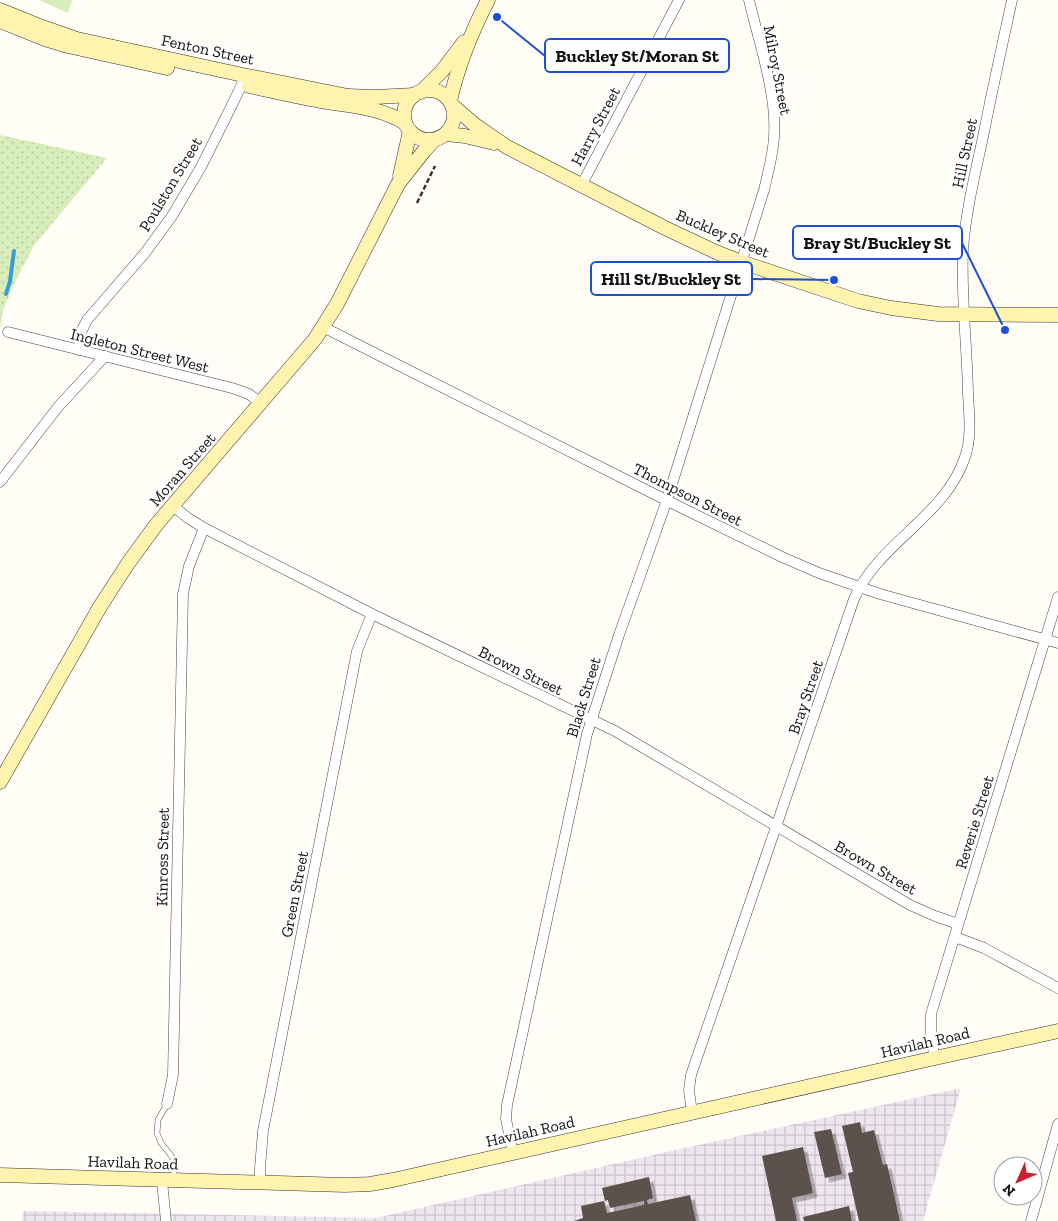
<svg xmlns="http://www.w3.org/2000/svg" width="1058" height="1221" viewBox="0 0 1058 1221" font-family="'Zilla Slab',serif">
  <style>
    .industrial { fill: url(#industrial-grid) }
    .grass { fill: url(#grass-dots) }
    .park { fill: #d7edbb }
    .lines { fill: none; stroke-linecap: round; stroke-linejoin: round }
    .stream { stroke: #399dd5; stroke-width: 4 }
    .building { fill: #5b514c; filter: url(#shadow) }
    .lane-casing { stroke: #444; stroke-width: 6 }
    .street-casing { stroke: #444; stroke-width: 11 }
    .secondary-casing { stroke: #333; stroke-width: 15 }
    .path { stroke: #333; stroke-width: 2.5; stroke-dasharray: 5 2.5; stroke-linecap: butt }
    .lane { stroke: #fff; stroke-width: 5 }
    .street { stroke: #fff; stroke-width: 10 }
    .secondary { stroke: #fff3b0; stroke-width: 14 }
    .labels { text-anchor: middle; stroke-width: 5; stroke-linejoin: round; paint-order: stroke }
    .street-label { font-size: 16px; fill: #111; stroke: #fff }
    .leader { fill: none; stroke: #1d4ed8; stroke-width: 2 }
    .callout-dot { fill: #1d4ed8; stroke: #fff; stroke-width: 2 }
    .callout { fill: #fff; stroke: #1d4ed8; stroke-width: 2 }
    .callout-label { font-size: 18px; text-anchor: middle; font-weight: bold; fill: #111 }
  </style>
  <defs>
    <pattern id="industrial-grid" width="8" height="8" patternUnits="userSpaceOnUse" patternTransform="scale(1.25)"><rect width="8" height="8" fill="#eee6ef"/><path d="M0 4h8M4 0v8" fill="none" stroke="#cbc4cc"/></pattern>
    <pattern id="grass-dots" width="8" height="8" patternUnits="userSpaceOnUse" patternTransform="scale(1.25)"><rect width="8" height="8" fill="#d7edbb"/><path d="M2 2h.1M6 6h.1" fill="none" stroke="#b8caa0" stroke-width="1.8" stroke-linecap="round"/></pattern>
    <filter id="shadow"><feDropShadow dx="4.5" dy="4.5" stdDeviation="0" flood-color="#0004"/></filter>
  </defs>
  <rect width="100%" height="100%" fill="#fffdf5"/>
  <polygon class="industrial" points="961,1088 923,1221 22,1221 23,1211 376,1218 680,1149"/>
  <polygon class="grass" points="0,135 107,158 35,244 17,278 3,310 0,328"/>
  <polygon class="park" points="39,0 72,0 68,13"/>
  <g class="lines">
    <polyline class="stream" points="6,294 10,281 14,251"/>
  </g>
  <g class="building">
    <polygon points="860,1122 862,1133 874,1130 883,1165 887,1164 900,1221 859,1221 848,1173 853,1172 842,1126"/>
    <polygon points="831,1129 842,1174 825,1178 814,1132"/>
    <polygon points="803,1147 813,1193 792,1198 797,1221 776,1221 762,1156"/>
    <polygon points="649,1177 653,1198 647,1200 648,1204 690,1195 696,1221 574,1221 583,1218 581,1206 604,1201 607,1213 644,1205 644,1201 610,1208 608,1200 605,1201 602,1188"/>
    <polygon points="849,1206 852,1221 804,1221 803,1217"/>
  </g>
  <g class="lines">
    <defs>
      <polyline id="lane" points="167,1104 158,1120 157,1133 161,1143 173,1158 174,1178"/>
      <g id="street">
        <polyline points="581,186 679,0"/>
        <polyline points="323,327 676,505 782,557 819,573 880,594 1058,643"/>
        <polyline points="8,332 232,388 249,394 261,403"/>
        <polyline points="79,350 81,332 87,320 145,253 172,216 201,167 232,105 242,84 243,75"/>
        <polyline points="0,482 58,407 105,356"/>
        <polyline points="173,506 188,518 204,528 372,614 615,731 910,905 935,916 958,924"/>
        <polyline points="955,937 984,948 1058,988"/>
        <polyline points="935,1058 931,1039 931,1014 1058,597"/>
        <polyline points="167,1104 173,1075 183,594 189,566 204,528"/>
        <path d="M692,1113L689,1090L691,1075L854,599C878,543 946,516 965,457C972,437 969,414 968,393C967,345 961,297 963,249C966,211 975,174 983,137C992,91 1002,46 1012,0"/>
        <path d="M513,1153L506,1119L507,1105L587,734L619,635L667,500L764,190C768,173 773,155 774,137C777,93 759,43 749,0"/>
        <polyline points="162,1181 166,1221"/>
        <polyline points="260,1183 260,1168 263,1131 357,651 372,614"/>
        <polyline points="1031,1221 1058,1124"/>
      </g>
      <g id="secondary">
        <polyline points="0,10 37,25 77,39 243,75 348,96 375,97 414,95"/>
        <polyline points="0,21 45,39 68,46 167,68"/>
        <path d="M249,86C273,91 297,97 321,101C350,106 380,107 405,123"/>
        <circle cx="429" cy="115" r="25"/>
        <polyline points="421,92 442,71 464,42"/>
        <path d="M450,101C458,65 471,33 488,0"/>
        <polyline points="453,106 475,125 507,147 665,228 716,252 741,262 858,301 891,308 938,314 1058,315"/>
        <polyline points="446,134 465,136 494,143"/>
        <polyline points="400,176 410,131"/>
        <polyline points="0,782 101,605 129,562 156,525 315,339 337,304 398,184 424,151 434,140"/>
        <polyline points="0,1175 345,1185 370,1184 393,1180 935,1058 1058,1031"/>
      </g>
    </defs>
    <use href="#lane" class="lane-casing"/>
    <use href="#street" class="street-casing"/>
    <use href="#secondary" class="secondary-casing"/>
    <polyline class="path" points="417,203 435,166"/>
    <use href="#lane" class="lane"/>
    <use href="#street" class="street"/>
    <use href="#secondary" class="secondary"/>
  </g>
  <g class="labels">
    <g class="street-label">
      <text transform="translate(208 49) rotate(12)" y="6">Fenton Street</text>
      <text transform="translate(778 70) rotate(79)" y="6">Milroy Street</text>
      <text transform="translate(595 126) rotate(-62)" y="6">Harry Street</text>
      <text transform="translate(964 153) rotate(-78)" y="6">Hill Street</text>
      <text transform="translate(170 184) rotate(-59)" y="6">Poulston Street</text>
      <text transform="translate(723 233) rotate(23)" y="6">Buckley Street</text>
      <text transform="translate(140 350) rotate(14)" y="6">Ingleton Street West</text>
      <text transform="translate(182 469) rotate(-49)" y="6">Moran Street</text>
      <text transform="translate(688 494) rotate(27)" y="6">Thompson Street</text>
      <text transform="translate(521 670) rotate(26)" y="6">Brown Street</text>
      <text transform="translate(583 697) rotate(-73)" y="6">Black Street</text>
      <text transform="translate(805 697) rotate(-71)" y="6">Bray Street</text>
      <text transform="translate(974 822) rotate(-73)" y="6">Reverie Street</text>
      <text transform="translate(162 857) rotate(-89)" y="6">Kinross Street</text>
      <text transform="translate(876 867) rotate(30)" y="6">Brown Street</text>
      <text transform="translate(294 894) rotate(-79)" y="6">Green Street</text>
      <text transform="translate(925 1042) rotate(-13)" y="6">Havilah Road</text>
      <text transform="translate(530 1131) rotate(-13)" y="6">Havilah Road</text>
      <text transform="translate(133 1162) rotate(2)" y="6">Havilah Road</text>
    </g>
  </g>
  <path class="leader" d="M497 17L545 56M1005 330L962 243M834 280L752 279"/>
  <g class="callout-dot">
    <circle cx="497" cy="17" r="5"/>
    <circle cx="1005" cy="330" r="5"/>
    <circle cx="834" cy="280" r="5"/>
  </g>
  <g class="callout">
    <rect x="545" y="39" width="184" height="33" rx="5"/>
    <rect x="793" y="226" width="169" height="33" rx="5"/>
    <rect x="591" y="262" width="161" height="33" rx="5"/>
  </g>
  <g class="callout-label">
    <text x="637" y="62">Buckley St/Moran St</text>
    <text x="877" y="249">Bray St/Buckley St</text>
    <text x="671" y="285">Hill St/Buckley St</text>
  </g>
  <g transform="translate(1018 1181) rotate(225)"><circle r="24" fill="#ffffff" stroke="#a0a0a0"/>
  <path d="M0-4L9 19L0 12L-9 19Z" fill="#cb1f2f"/>
  <text y="-8" font-size="14" font-weight="bold" text-anchor="middle" fill="#111111">N</text>
  </g>
</svg>
